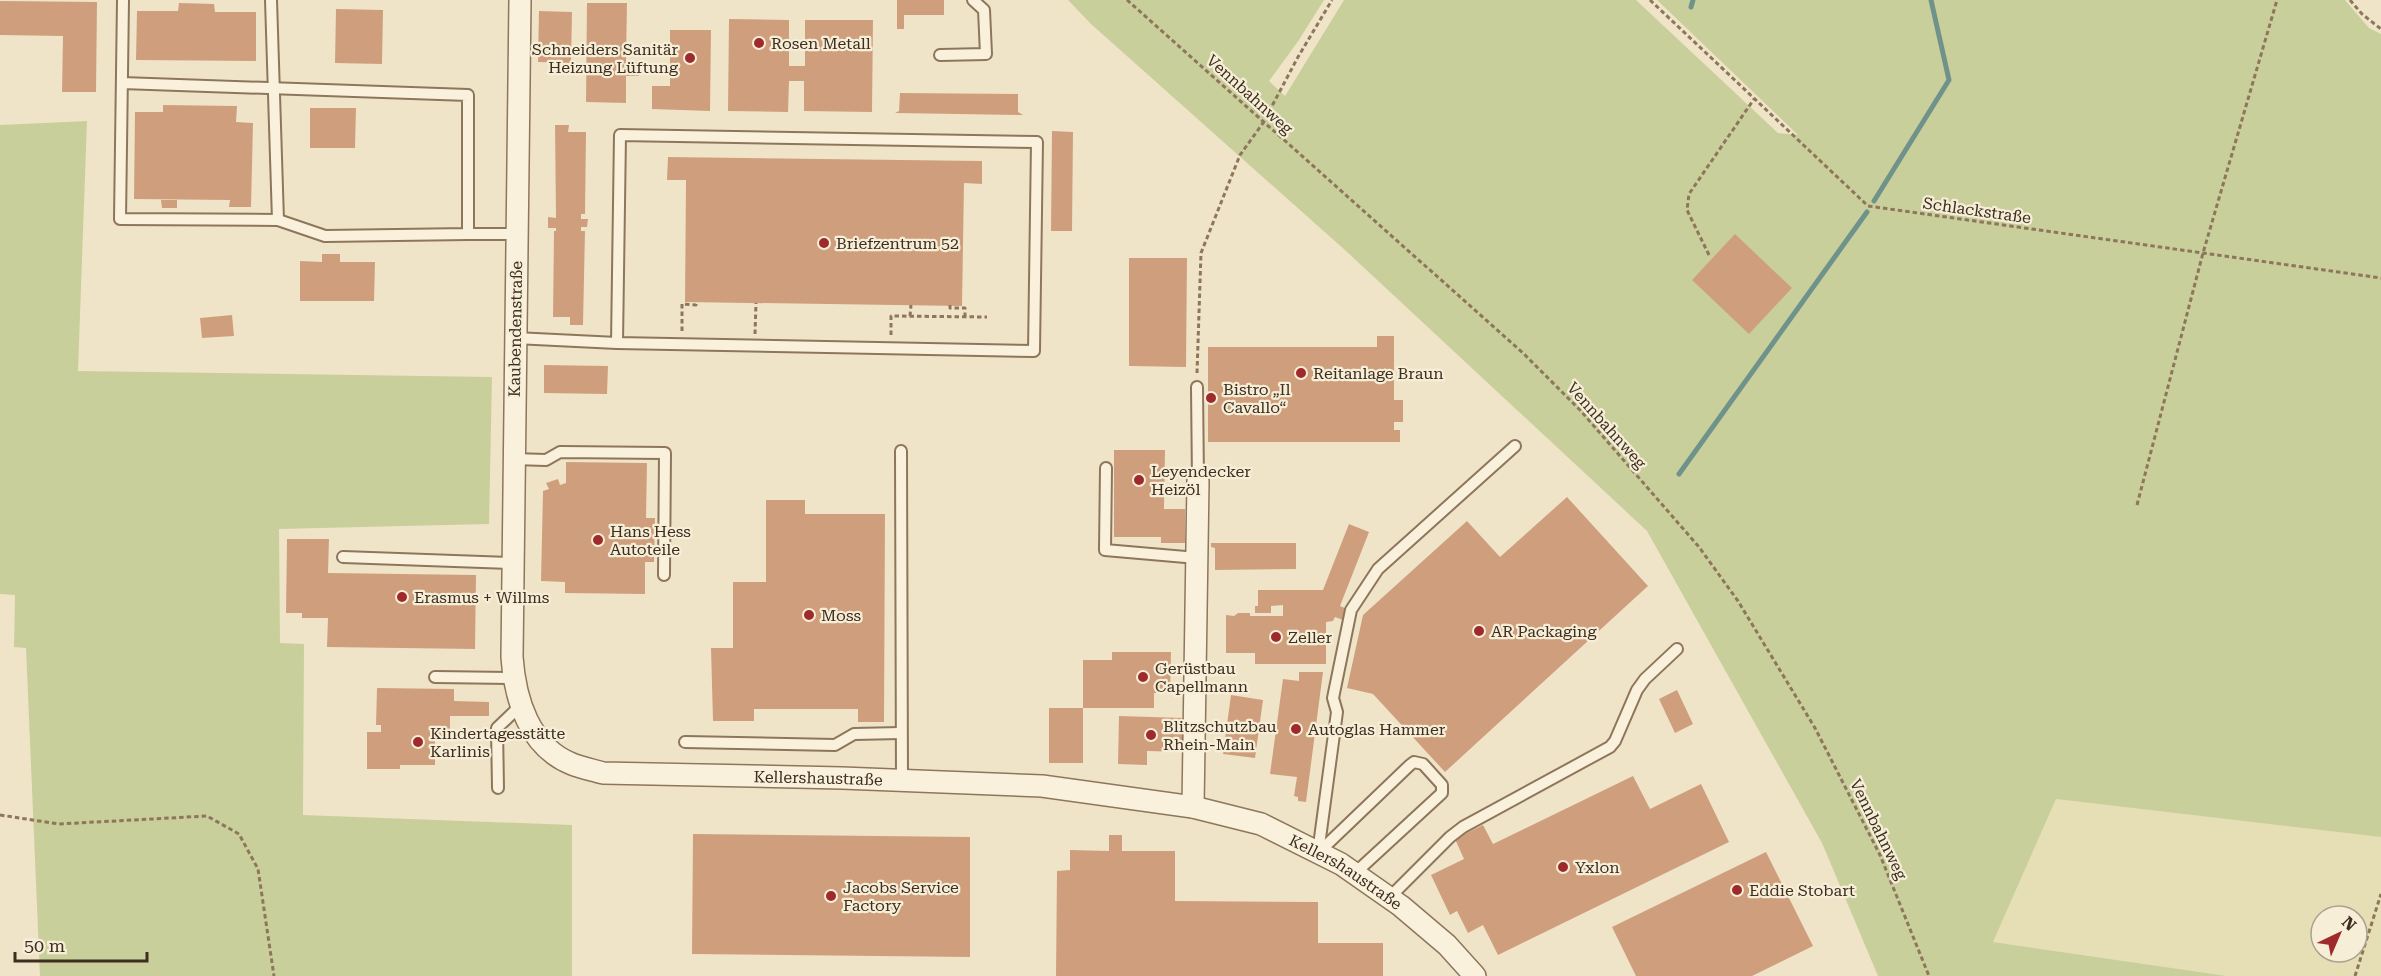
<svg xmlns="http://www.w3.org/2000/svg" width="2381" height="976" viewBox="0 0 2381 976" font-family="'Roboto Serif',serif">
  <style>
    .farmland { fill: #e6deb5; fill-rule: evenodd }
    .green { fill: #c9cf9b }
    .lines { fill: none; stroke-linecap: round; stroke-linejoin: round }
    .stream { stroke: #6f938a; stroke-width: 5 }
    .building { fill: #cf9f7d }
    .lane-casing { stroke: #8d765c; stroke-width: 14 }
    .street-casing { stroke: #8d765c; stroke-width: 24 }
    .path { stroke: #8d765c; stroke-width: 3; stroke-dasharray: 4.5 3; stroke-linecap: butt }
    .lane { stroke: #faf1dc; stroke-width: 10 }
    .street { stroke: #faf1dc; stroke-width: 21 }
    .poi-dot { fill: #9e2a2b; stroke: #f7eed8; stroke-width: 2 }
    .labels { text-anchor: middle; stroke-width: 4.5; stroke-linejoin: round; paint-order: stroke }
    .poi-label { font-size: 16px; fill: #3d2e20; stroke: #f7eed8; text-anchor: start }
    .street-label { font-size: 16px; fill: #3d2e20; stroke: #f7eed8 }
  </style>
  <rect width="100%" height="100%" fill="#f0e4c8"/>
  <path class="farmland" d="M2056,799L2381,837V976H2227L1993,942ZM2321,916H2357V952H2321Z"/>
  <g class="green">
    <polygon points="1068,0 1324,0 1299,40 1269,81 1285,96 1344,0 1636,0 1778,133 1798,135 1657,0 2345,0 2369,28 2381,34 2381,837 2056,799 1993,942 2227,976 1878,976 1822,843 1647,531 1346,251 1091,24"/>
    <polygon points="87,121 78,371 492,377 489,524 279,529 280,643 304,644 303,815 572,825 572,976 40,976 26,648 14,647 15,595 0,594 0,125"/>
  </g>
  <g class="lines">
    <g class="stream">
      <polyline points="1691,7 1693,0"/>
      <polyline points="1874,201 1949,80 1931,0"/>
      <polyline points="1679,474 1867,212"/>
    </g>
  </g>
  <g class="building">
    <polygon points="897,0 944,0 944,15 904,15 904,29 897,29"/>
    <polygon points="0,1 97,2 96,92 62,92 63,36 0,35"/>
    <polygon points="179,3 214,4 215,12 256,12 256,61 136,60 137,11 178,11"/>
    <polygon points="587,3 627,3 626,62 639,62 639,76 626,76 626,103 586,102"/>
    <polygon points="336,9 383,10 382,64 335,63"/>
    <polygon points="539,11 572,12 571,63 538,62"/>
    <polygon points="729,19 789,20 789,66 805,66 805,20 873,20 872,112 804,111 804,81 789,81 788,112 728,111"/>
    <polygon points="670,30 711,30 710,111 652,109 652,86 670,86"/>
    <polygon points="900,93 1018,94 1018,112 1023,115 895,113 899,111"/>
    <polygon points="163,105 237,106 236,122 253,123 251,207 229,207 230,200 134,199 135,112 163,112"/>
    <polygon points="310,108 356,108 355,148 310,148"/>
    <polygon points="555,125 569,125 568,132 586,132 585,214 581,214 581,219 588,219 587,227 581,227 581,231 585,231 583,325 570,325 570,317 553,317 554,231 556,231 556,228 548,228 548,217 556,218"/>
    <polygon points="1052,131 1073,132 1072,231 1051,231"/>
    <polygon points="668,157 982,161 982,184 964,183 962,306 685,302 686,180 667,180"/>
    <polygon points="161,200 177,200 177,208 162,208"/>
    <polygon points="1735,234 1792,288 1749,334 1692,280"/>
    <polygon points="322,254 340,254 340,262 375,262 374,301 300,301 300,261 322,262"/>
    <polygon points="1129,258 1187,258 1186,367 1129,366"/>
    <polygon points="232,315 234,336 202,338 200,318"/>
    <polygon points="1377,336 1394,336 1394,400 1403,400 1403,422 1394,422 1394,430 1400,430 1400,442 1208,442 1208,347 1377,347"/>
    <polygon points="544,365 608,366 607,394 544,393"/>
    <polygon points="1114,450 1165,450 1164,509 1185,509 1185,543 1161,543 1161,537 1114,537"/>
    <polygon points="566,462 647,463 646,518 655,518 654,562 645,562 645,594 565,593 565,582 541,581 543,491 549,489 546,483 558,479 560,485 566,483"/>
    <polygon points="1567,497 1648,586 1445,772 1373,694 1347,688 1363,615 1467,521 1500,557"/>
    <polygon points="766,500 805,500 805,514 885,514 884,722 858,722 858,709 754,709 754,721 713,721 711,648 733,648 733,582 766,582"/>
    <polygon points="1349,524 1369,532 1340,606 1347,609 1343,620 1335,617 1333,621 1326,622 1326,664 1255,664 1255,653 1226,653 1226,615 1234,616 1238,613 1250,613 1250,616 1283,616 1283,605 1271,606 1271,613 1255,613 1255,606 1258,606 1258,590 1323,590"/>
    <polygon points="287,539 329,539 328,573 476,575 475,649 327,647 328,618 302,618 302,613 286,613"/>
    <polygon points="1211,543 1296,543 1296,569 1215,570 1215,548 1211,547"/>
    <polygon points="1112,652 1171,652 1170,693 1154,693 1154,708 1083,708 1083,660 1112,660"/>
    <polygon points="1299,672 1323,672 1306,802 1298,801 1298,797 1294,796 1297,777 1270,774 1283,679 1299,681"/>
    <polygon points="377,688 454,689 454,701 489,702 489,716 450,716 450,732 445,732 445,738 435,738 435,765 400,765 400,769 367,769 367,732 381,732 381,725 376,725"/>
    <polygon points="1677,690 1693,724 1675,733 1659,699"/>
    <polygon points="1231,695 1263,700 1255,758 1223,754"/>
    <rect x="1049" y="708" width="34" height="55"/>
    <polygon points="1119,716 1184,718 1184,752 1147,751 1147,765 1118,764"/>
    <polygon points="1633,776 1650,809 1701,784 1729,842 1498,955 1483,925 1468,933 1457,911 1450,915 1431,875 1464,859 1455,839 1483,825 1493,844"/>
    <polygon points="693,834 970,837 970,957 692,954"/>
    <polygon points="1109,835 1122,835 1122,851 1175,851 1175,901 1318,902 1318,943 1383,943 1383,976 1056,976 1057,871 1070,870 1070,850 1109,851"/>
    <polygon points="1766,852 1813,946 1752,976 1636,976 1612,927"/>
  </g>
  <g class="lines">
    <defs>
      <g id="lane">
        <polyline points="271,0 278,220"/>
        <polyline points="940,55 986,54 984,10 973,0"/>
        <polyline points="122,83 468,95 468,234 325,236 278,220 120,219 123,0"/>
        <polyline points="468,234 517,234"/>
        <polyline points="515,338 617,343 1034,351 1037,142 620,135 617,343"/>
        <polyline points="1197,387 1198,481"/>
        <polyline points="901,451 902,780"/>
        <polyline points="513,459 546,460 560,452 665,453 664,575"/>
        <polyline points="1106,468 1105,550 1197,558"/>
        <polyline points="343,557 512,563"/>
        <polyline points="435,677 513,678"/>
        <polyline points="685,742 835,745 854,734 901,733"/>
        <polyline points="498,788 497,728 520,706"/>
        <polyline points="1318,853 1337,712 1333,698 1351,610 1378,569 1515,446"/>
        <polyline points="1318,853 1410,765 1414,762 1423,764 1442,785 1442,793 1354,874"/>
        <polyline points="1389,898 1450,837 1463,827 1610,747 1615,741 1637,690 1645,679 1677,649"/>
      </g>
      <g id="street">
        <path id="s1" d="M520,0L512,657C515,699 529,747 572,764C582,768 593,770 603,773L842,778L1042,786L1193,807L1261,824L1341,864L1401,906L1447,945L1475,976"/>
        <polyline points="1193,807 1198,481"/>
      </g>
    </defs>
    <use href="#lane" class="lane-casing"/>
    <use href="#street" class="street-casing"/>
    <g class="path">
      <polyline points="1127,0 1523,353 1580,410 1699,547 1738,601 1815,728 1880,855 1929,976"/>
      <polyline points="1650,0 1868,206 2381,278"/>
      <polyline points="2350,0 2362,14 2381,29"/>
      <polyline points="1709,255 1687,210 1689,194 1754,99"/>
      <polyline points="950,305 950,308 965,308 965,316"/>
      <polyline points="910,316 911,305"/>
      <polyline points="682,331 682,304 696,305 696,302"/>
      <polyline points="755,334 756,303"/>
      <polyline points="891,335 891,316 987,317"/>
      <polyline points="1197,373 1201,253 1240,155 1263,123 1298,57 1332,0"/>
      <polyline points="2137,505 2203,253 2277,0"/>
      <polyline points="0,815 59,824 207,816 239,834 258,869 274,976"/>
      <polyline points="2355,976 2381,894"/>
    </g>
    <use href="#lane" class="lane"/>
    <use href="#street" class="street"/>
  </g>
  <g class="poi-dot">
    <circle cx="759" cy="43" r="6"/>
    <circle cx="690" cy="58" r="6"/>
    <circle cx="824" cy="243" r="6"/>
    <circle cx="1301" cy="373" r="6"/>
    <circle cx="1211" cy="398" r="6"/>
    <circle cx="1139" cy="480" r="6"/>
    <circle cx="598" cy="540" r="6"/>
    <circle cx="402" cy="597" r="6"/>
    <circle cx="809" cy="615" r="6"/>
    <circle cx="1479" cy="631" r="6"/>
    <circle cx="1276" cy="637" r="6"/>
    <circle cx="1143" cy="677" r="6"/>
    <circle cx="1296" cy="729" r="6"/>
    <circle cx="1151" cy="735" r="6"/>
    <circle cx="418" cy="742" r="6"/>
    <circle cx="1563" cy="867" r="6"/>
    <circle cx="1737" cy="890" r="6"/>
    <circle cx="831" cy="896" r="6"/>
  </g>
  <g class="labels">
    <g class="poi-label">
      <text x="771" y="49">Rosen Metall</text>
      <text x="678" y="55" text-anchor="end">Schneiders Sanitär<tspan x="678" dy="18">Heizung Lüftung</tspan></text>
      <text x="836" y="249">Briefzentrum 52</text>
      <text x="1313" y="379">Reitanlage Braun</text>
      <text x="1223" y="395">Bistro „Il<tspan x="1223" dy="18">Cavallo“</tspan></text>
      <text x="1151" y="477">Leyendecker<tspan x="1151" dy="18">Heizöl</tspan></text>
      <text x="610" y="537">Hans Hess<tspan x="610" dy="18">Autoteile</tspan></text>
      <text x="414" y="603">Erasmus + Willms</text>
      <text x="821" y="621">Moss</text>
      <text x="1491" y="637">AR Packaging</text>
      <text x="1288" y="643">Zeller</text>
      <text x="1155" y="674">Gerüstbau<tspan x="1155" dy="18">Capellmann</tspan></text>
      <text x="1163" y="732">Blitzschutzbau<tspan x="1163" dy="18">Rhein-Main</tspan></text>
      <text x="1308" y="735">Autoglas Hammer</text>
      <text x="430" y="739">Kindertagesstätte<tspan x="430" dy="18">Karlinis</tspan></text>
      <text x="1575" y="873">Yxlon</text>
      <text x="843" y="893">Jacobs Service<tspan x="843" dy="18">Factory</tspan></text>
      <text x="1749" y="896">Eddie Stobart</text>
    </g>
    <g class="street-label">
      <text transform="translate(1250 94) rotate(42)" y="6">Vennbahnweg</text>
      <text transform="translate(1977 210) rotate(8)" y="6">Schlackstraße</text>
      <text transform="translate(515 329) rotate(-89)" y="6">Kaubendenstraße</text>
      <text transform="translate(1607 425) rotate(48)" y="6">Vennbahnweg</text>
      <text dy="6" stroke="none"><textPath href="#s1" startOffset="1034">Kellershaustraße</textPath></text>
      <text transform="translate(1879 829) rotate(64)" y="6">Vennbahnweg</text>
      <text dy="6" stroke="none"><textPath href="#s1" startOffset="1578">Kellershaustraße</textPath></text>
    </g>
  </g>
  <g transform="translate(2339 934) rotate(44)"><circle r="28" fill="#f7eed8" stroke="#ada18e" stroke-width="1.5"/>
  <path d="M0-4.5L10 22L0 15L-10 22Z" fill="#9e2a2b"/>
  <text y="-9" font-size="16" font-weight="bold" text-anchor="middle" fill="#3d2e20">N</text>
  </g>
  <path d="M15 952v9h132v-9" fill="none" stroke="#3d2e20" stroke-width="3"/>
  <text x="24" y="952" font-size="18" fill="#3d2e20" stroke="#f7eed8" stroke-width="4.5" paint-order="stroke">50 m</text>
</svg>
